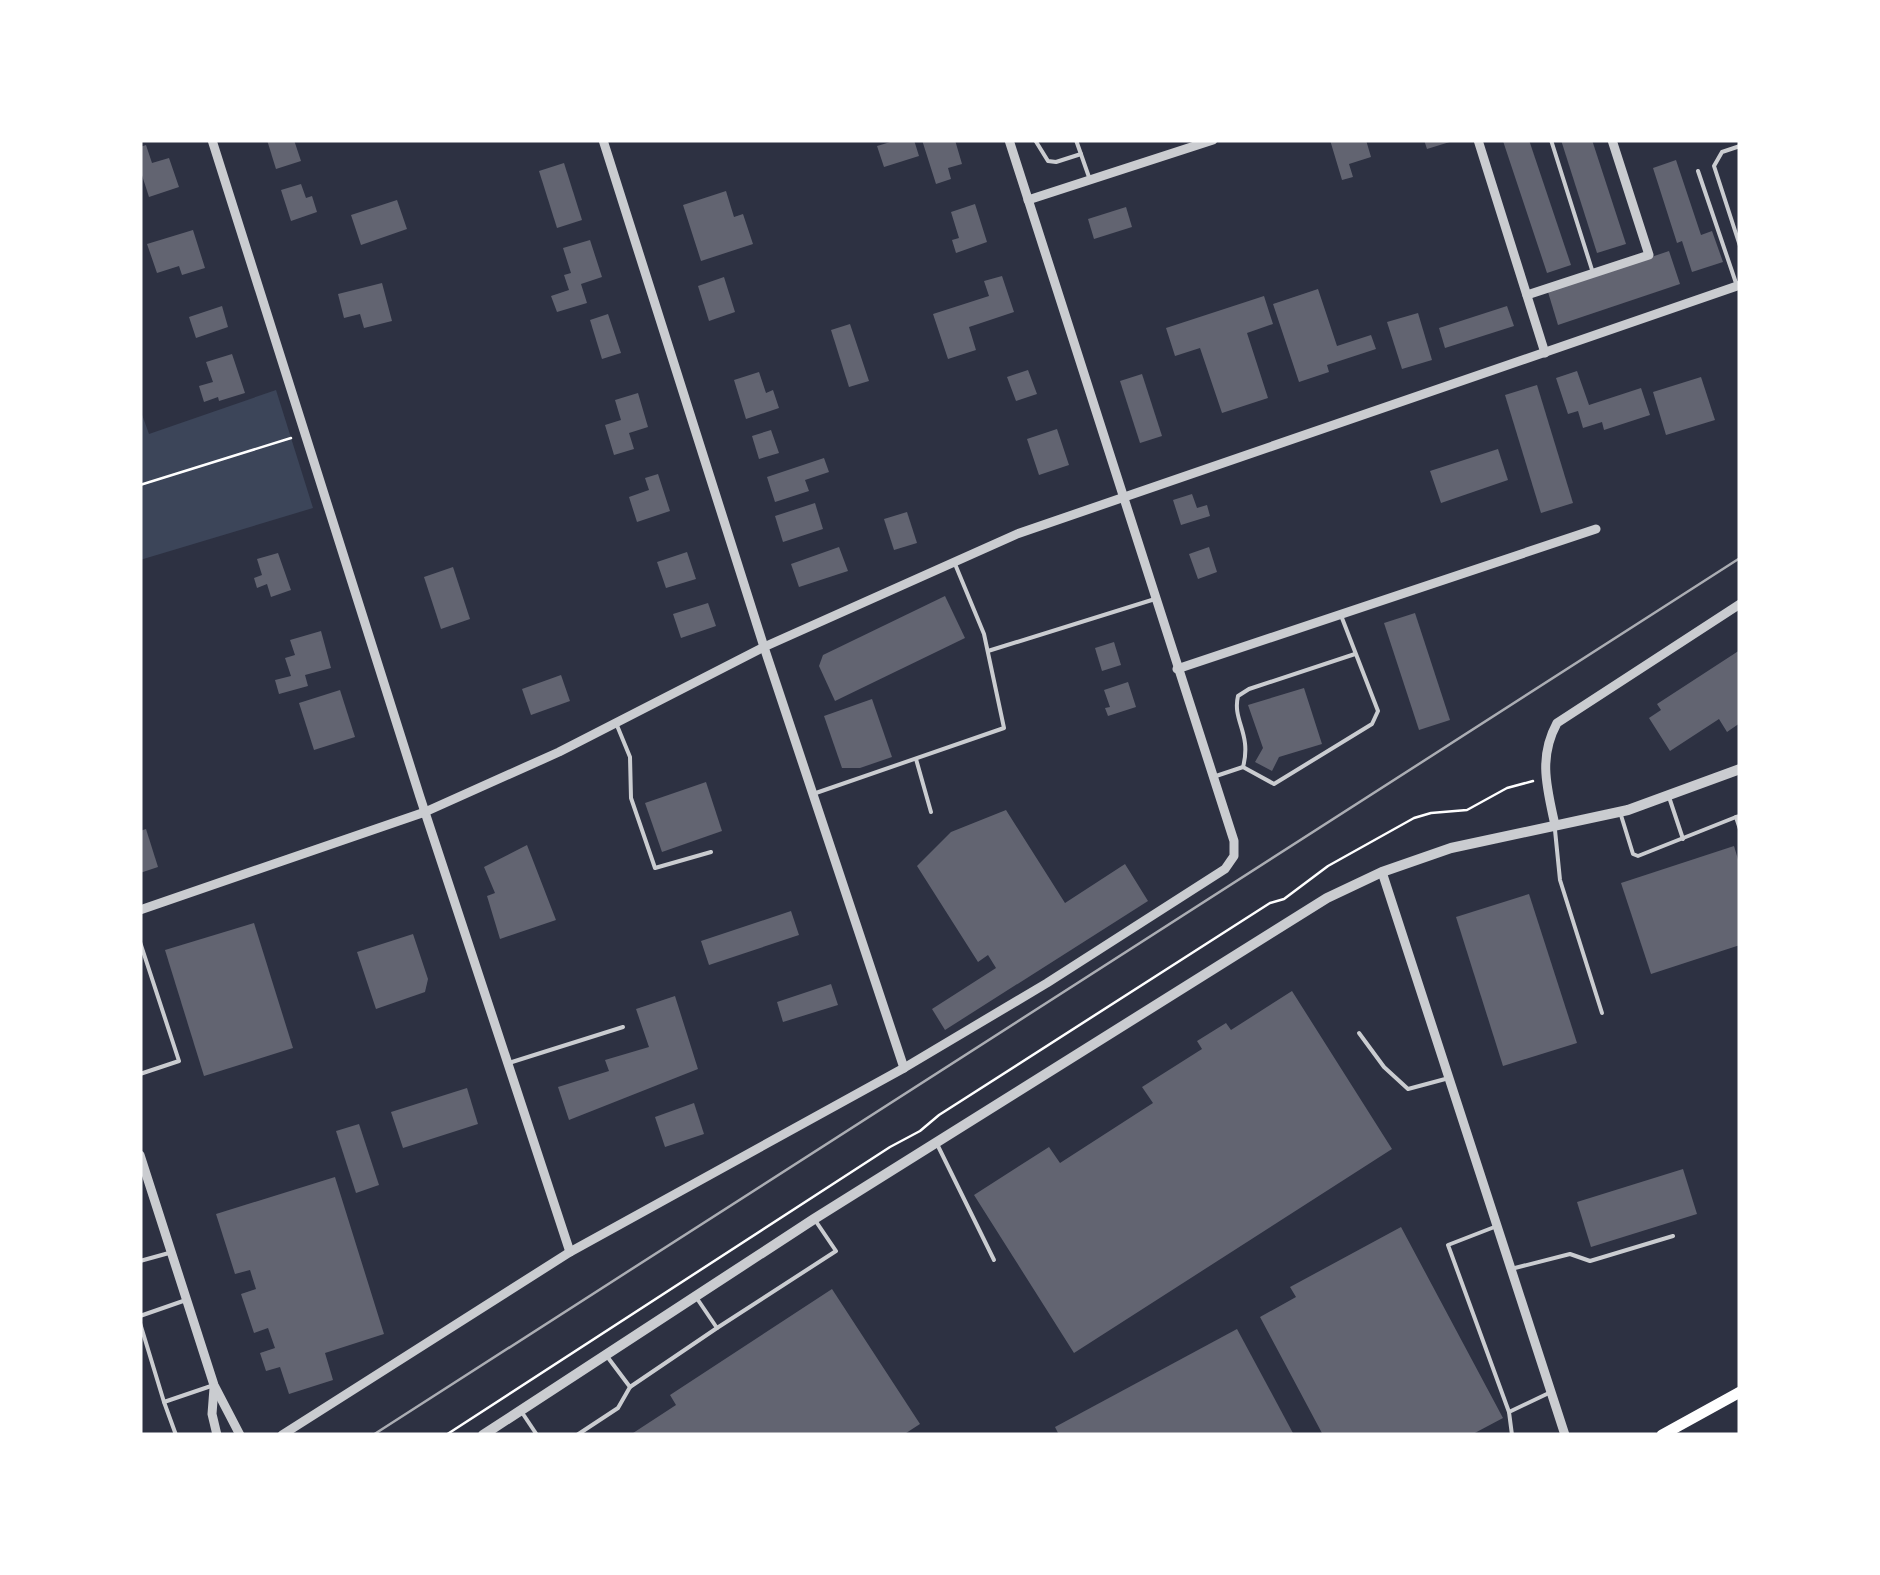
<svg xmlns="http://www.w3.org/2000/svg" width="1880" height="1575" viewBox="0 0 1880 1575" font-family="Figtree,sans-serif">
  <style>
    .green { fill: #3c4559 }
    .building { fill: #626471 }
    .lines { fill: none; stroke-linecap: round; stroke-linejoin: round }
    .path { stroke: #fff; stroke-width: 2.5 }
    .service { stroke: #caccd0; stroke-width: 4 }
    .minor { stroke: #caccd0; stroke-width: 9 }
    .tertiary { stroke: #caccd0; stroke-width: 10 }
    .secondary { stroke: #fff; stroke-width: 11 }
    .tram { stroke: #abadb3; stroke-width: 2.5 }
  </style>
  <rect width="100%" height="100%" fill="#2d3142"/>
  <polygon class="green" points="276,390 313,508 140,560 140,409 149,434"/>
  <g class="building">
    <polygon points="267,140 294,140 301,161 276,169"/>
    <polygon points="897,140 914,140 919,156 884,167 877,146"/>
    <polygon points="922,140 955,140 962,164 948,168 951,179 936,184"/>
    <polygon points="1330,140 1366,140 1371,157 1349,164 1353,177 1342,180"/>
    <polygon points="1424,140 1453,140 1453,141 1427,149"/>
    <polygon points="1507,140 1529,140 1571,265 1547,273 1503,141"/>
    <polygon points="1561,140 1592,140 1626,244 1597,253"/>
    <polygon points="146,145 152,163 169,158 179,187 149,197 140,169 140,147"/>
    <polygon points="1676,160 1701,235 1712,231 1723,262 1692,272 1682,241 1677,243 1653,168"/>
    <polygon points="564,163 582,220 557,228 539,171"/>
    <polygon points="301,184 306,198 312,196 317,212 291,221 281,190"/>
    <polygon points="726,191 734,217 743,214 753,244 701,261 683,205"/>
    <polygon points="397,200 407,229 361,245 351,215"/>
    <polygon points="975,204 987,242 956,253 952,240 959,238 951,212"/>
    <polygon points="1126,207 1132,227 1094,239 1088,219"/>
    <polygon points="193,230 205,268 182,275 179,266 157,273 147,244"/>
    <polygon points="590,240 602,277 581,284 587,303 557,312 551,296 569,290 564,275 571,273 563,248"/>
    <polygon points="1669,251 1680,284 1558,325 1548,292"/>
    <polygon points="1002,276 1014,312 969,327 976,350 948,359 933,314 989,296 984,281"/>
    <polygon points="724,277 735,312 709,321 698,286"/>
    <polygon points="382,283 392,321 364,328 360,314 344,318 338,294"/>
    <polygon points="1318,289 1337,346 1371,335 1376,349 1327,365 1329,372 1299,382 1273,304"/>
    <polygon points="1264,296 1273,324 1247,333 1268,398 1222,413 1200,348 1175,356 1166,328"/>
    <polygon points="222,306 228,327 196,338 189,317"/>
    <polygon points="1507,306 1514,326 1445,348 1439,328"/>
    <polygon points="1418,313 1432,360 1402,369 1387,322"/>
    <polygon points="608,314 621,353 602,359 590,320"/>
    <polygon points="850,324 869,381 849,387 831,330"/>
    <polygon points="232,354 245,393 219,401 218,397 204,402 199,386 213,382 206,362"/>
    <polygon points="1028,370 1037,394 1016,401 1007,377"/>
    <polygon points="1577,371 1589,405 1641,388 1650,415 1604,430 1602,422 1583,428 1578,411 1568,414 1556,378"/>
    <polygon points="759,372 766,393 773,390 779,408 746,419 734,380"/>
    <polygon points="1142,374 1162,436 1140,443 1120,381"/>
    <polygon points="1701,377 1715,420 1666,435 1653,392"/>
    <polygon points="1537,385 1573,503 1541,513 1505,395"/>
    <polygon points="638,393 648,427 629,433 634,449 614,455 605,425 621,420 615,400"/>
    <polygon points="1057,429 1069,465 1039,475 1027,439"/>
    <polygon points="771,430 779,453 759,459 752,436"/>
    <polygon points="1498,449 1508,480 1441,503 1430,471"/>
    <polygon points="824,458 829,472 805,480 809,491 775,502 767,477"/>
    <polygon points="658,474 670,511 637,522 629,497 649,490 645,478"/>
    <polygon points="1192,494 1197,508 1207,505 1210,516 1181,525 1173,500"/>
    <polygon points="815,503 823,529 783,542 775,516"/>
    <polygon points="907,512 917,543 894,550 884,519"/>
    <polygon points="839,547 848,571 799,587 791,564"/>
    <polygon points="1209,547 1217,572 1198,579 1189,554"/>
    <polygon points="687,552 696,579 666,588 657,562"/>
    <polygon points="278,553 291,590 271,597 267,584 257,588 254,578 262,575 257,559"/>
    <polygon points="453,567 470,619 441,629 424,577"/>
    <polygon points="945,596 965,638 835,701 819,666 823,655"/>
    <polygon points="708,603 716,626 681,638 673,614"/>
    <polygon points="1415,613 1450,720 1419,730 1384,623"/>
    <polygon points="321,631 331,668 305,675 308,686 279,694 275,680 291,676 285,658 295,655 290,640"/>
    <polygon points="1114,642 1121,665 1102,671 1095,648"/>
    <polygon points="1740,650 1740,723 1727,732 1719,719 1670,751 1649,718 1661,710 1657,704"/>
    <polygon points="561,675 570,701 531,715 522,689"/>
    <polygon points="1128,682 1136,707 1108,716 1105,708 1110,707 1104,690"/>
    <polygon points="1304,688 1322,744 1279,757 1272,771 1255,762 1263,748 1248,705"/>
    <polygon points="340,690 355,737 314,750 299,703"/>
    <polygon points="872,699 892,757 860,768 842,768 824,716"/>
    <polygon points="706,782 722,831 662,852 645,803"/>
    <polygon points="1006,810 1065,903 1125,864 1148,901 945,1030 932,1009 996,968 988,955 978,962 917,866 951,832"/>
    <polygon points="146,829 158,867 140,873 140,831"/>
    <polygon points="527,845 556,920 500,939 487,896 495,893 484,867"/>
    <polygon points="1734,846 1740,866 1740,945 1651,974 1621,883"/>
    <polygon points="1529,894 1577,1043 1503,1066 1456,917"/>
    <polygon points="791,911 799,935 709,965 701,941"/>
    <polygon points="254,923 293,1048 204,1076 165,950"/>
    <polygon points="413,934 428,979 425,992 376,1009 357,952"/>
    <polygon points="831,984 838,1005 783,1022 777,1002"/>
    <polygon points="1292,991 1392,1149 1074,1353 974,1195 1049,1147 1060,1163 1153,1103 1142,1087 1202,1049 1197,1041 1226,1023 1231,1030"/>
    <polygon points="675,996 698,1069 569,1120 558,1087 609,1071 605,1060 649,1047 636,1009"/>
    <polygon points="467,1088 478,1124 403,1148 391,1112"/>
    <polygon points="694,1103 704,1134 665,1147 655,1117"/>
    <polygon points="359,1124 379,1185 356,1193 336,1131"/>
    <polygon points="1683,1169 1697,1214 1591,1247 1577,1202"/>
    <polygon points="335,1177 384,1334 325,1353 333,1380 289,1394 280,1367 266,1371 260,1353 275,1348 268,1328 254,1333 241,1294 256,1289 250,1270 235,1274 216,1214"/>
    <polygon points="1401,1227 1503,1418 1471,1435 1323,1435 1260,1317 1296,1297 1290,1287"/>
    <polygon points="832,1289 920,1424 903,1435 630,1435 676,1405 670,1395"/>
    <polygon points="1237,1329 1294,1435 1059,1435 1055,1427"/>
  </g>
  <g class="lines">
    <g class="path">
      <polyline points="140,485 291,438"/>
      <polyline points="446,1435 890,1147 920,1131 939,1115 1270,903 1284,899 1328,866 1414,818 1431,813 1467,810 1507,788 1533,781"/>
    </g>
    <g class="service">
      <polyline points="1035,140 1048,161 1056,162 1081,154"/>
      <polyline points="1076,140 1090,180"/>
      <polyline points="1551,140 1593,273"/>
      <polyline points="1740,146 1722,152 1714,166 1740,246"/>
      <polyline points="1698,171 1737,286"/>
      <polyline points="988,651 1155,599"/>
      <polyline points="616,723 630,757 631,798 655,868 711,852"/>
      <polyline points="916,759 931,812"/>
      <polyline points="1243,767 1274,784 1372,724 1378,711 1342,618"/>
      <path d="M1213,777L1243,767C1252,733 1232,721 1238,696L1249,689L1355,654"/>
      <polyline points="813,794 1004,728 984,634 955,564"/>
      <polyline points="1669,797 1683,839"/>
      <polyline points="1620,812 1633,854 1638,856 1736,817"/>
      <polyline points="1740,816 1736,817 1740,829"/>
      <polyline points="1555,830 1560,880 1602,1013"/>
      <polyline points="140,942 179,1061 140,1074"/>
      <polyline points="1359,1033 1384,1067 1408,1089 1449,1078"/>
      <polyline points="512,1062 623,1027"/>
      <polyline points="937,1144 994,1260"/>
      <polyline points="1497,1226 1448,1245 1509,1412"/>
      <polyline points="140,1261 169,1253"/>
      <polyline points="1511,1269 1570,1254 1590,1261 1673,1236"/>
      <polyline points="698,1300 717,1328 836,1251 817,1223"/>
      <polyline points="140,1316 186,1300"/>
      <polyline points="140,1323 164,1402 214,1385"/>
      <polyline points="606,1355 630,1387 717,1328"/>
      <polyline points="164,1402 176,1435"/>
      <polyline points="523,1414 537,1435"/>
      <polyline points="577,1435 618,1408 630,1387"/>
      <polyline points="1512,1435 1509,1412 1551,1392"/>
    </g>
    <g class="minor">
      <polyline points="212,140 420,797 570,1252"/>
      <polyline points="603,140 764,647 904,1068"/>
      <polyline points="1478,140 1545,353"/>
      <polyline points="1028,200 1213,140"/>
      <polyline points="1527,295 1649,255 1612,140"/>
      <polyline points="1177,669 1596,529"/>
      <path d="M1555,825C1547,788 1538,758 1557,723L1740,604"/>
      <polyline points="1382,872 1565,1435"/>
      <polyline points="140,910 425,812 559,752 764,647 1017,534 1740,285"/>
      <polyline points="140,1155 214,1385 240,1435"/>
      <polyline points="214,1388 212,1414 217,1435"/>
      <polyline points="282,1435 570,1252 904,1068 1047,983 1225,869 1234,856 1234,841 1009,140"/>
    </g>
    <polyline class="tertiary" points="483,1435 814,1219 1327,898 1382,872 1451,848 1628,810 1740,769"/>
    <polyline class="secondary" points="1662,1435 1740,1392"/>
    <polyline class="tram" points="373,1435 1740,558"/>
  </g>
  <rect width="1880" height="1575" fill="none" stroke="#ffffff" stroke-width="285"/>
</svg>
